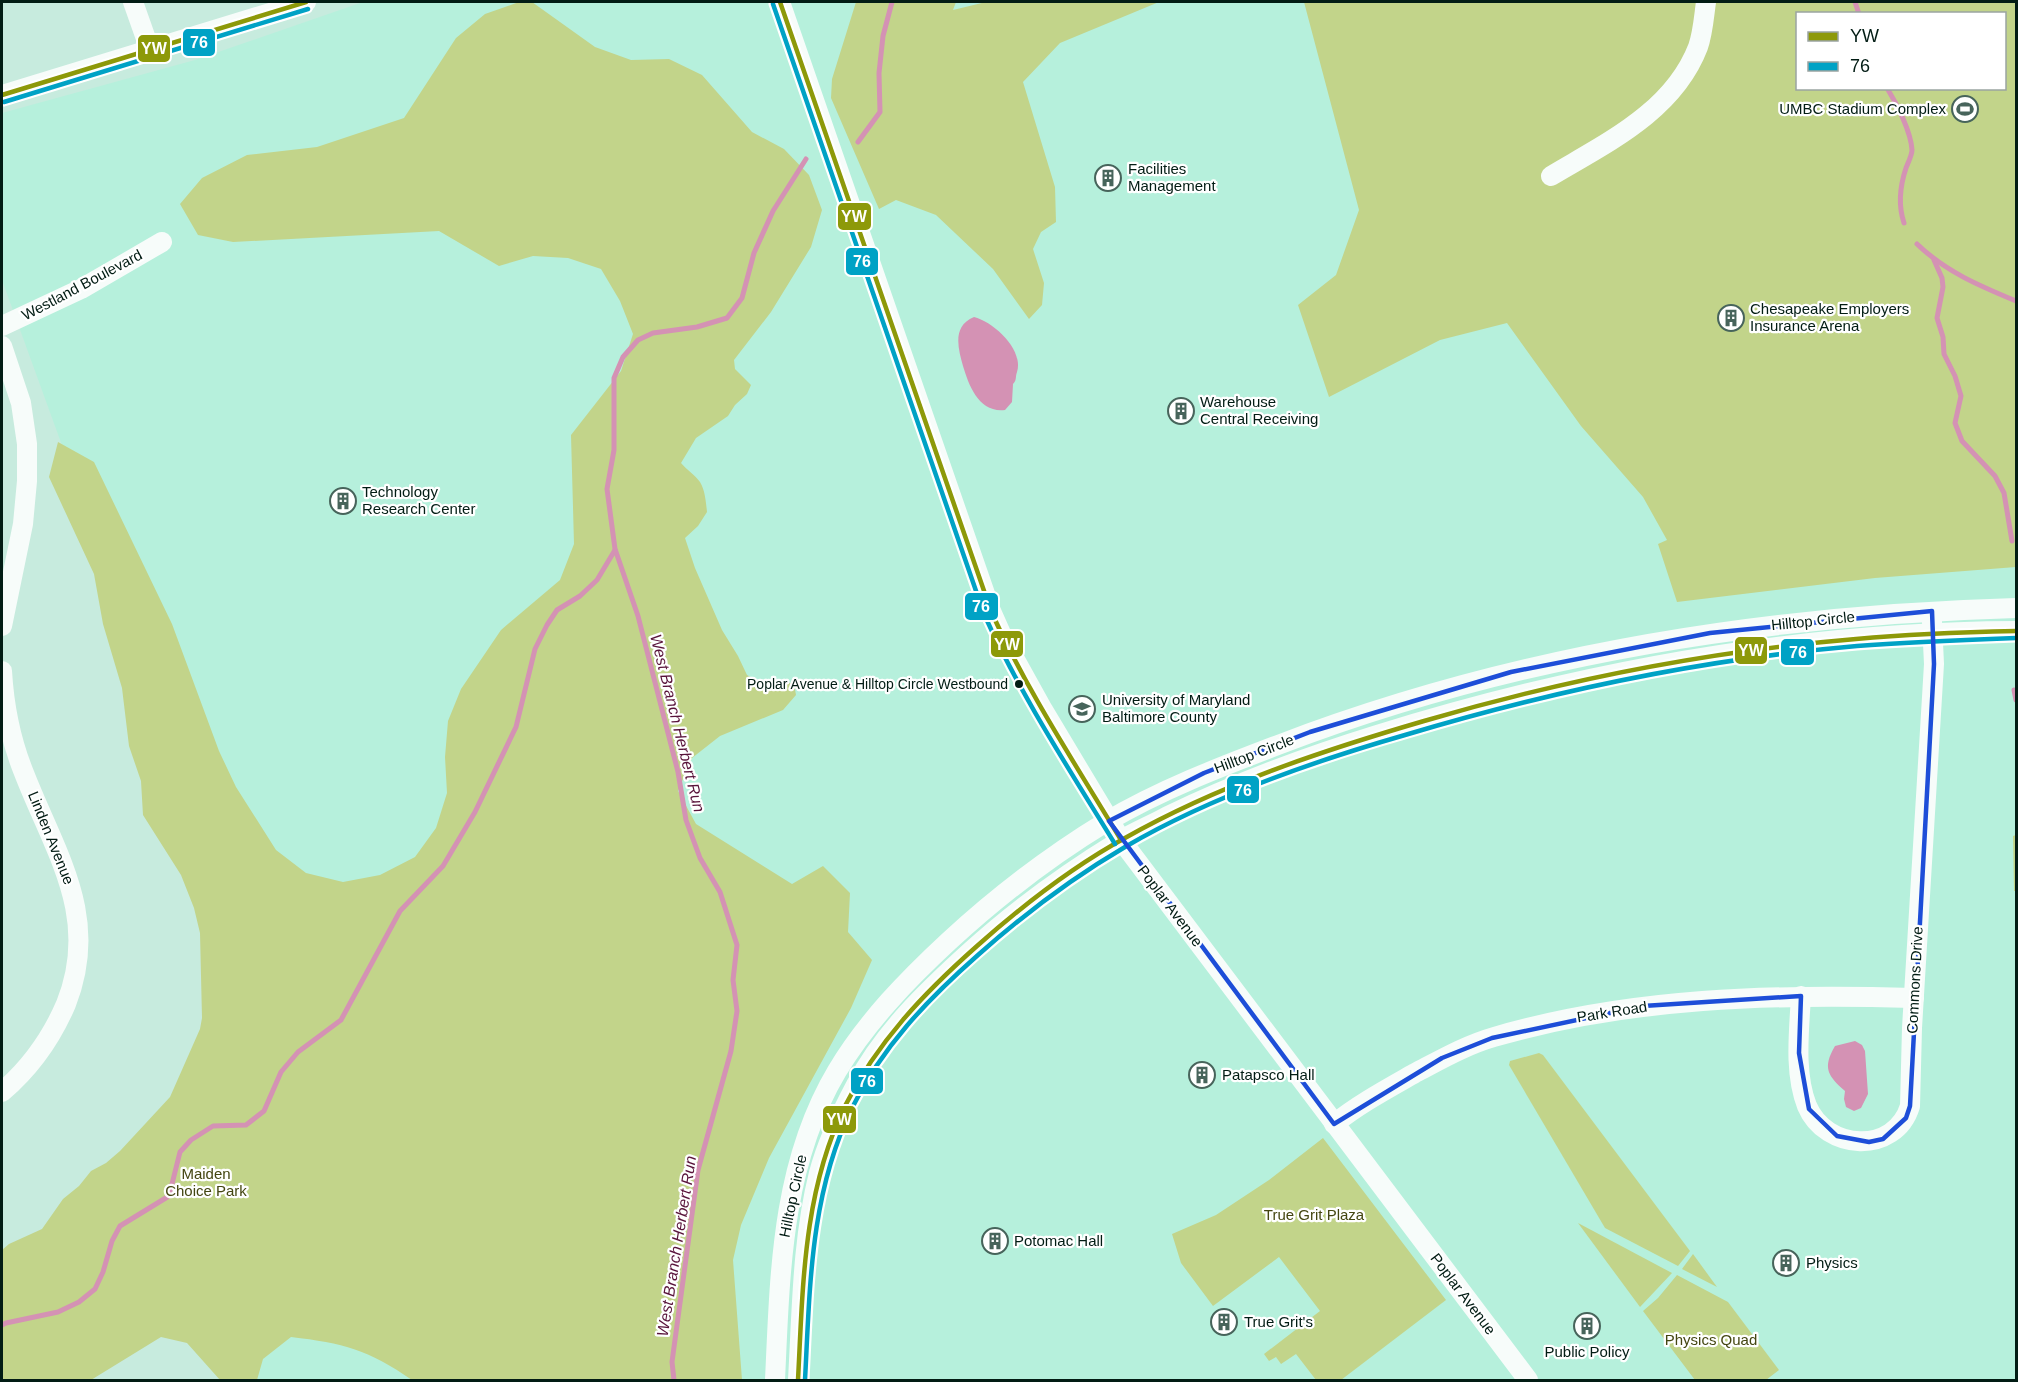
<svg xmlns="http://www.w3.org/2000/svg" width="2018" height="1382" viewBox="0 0 2018 1382" font-family="Helvetica,sans-serif">
  <style>
    .built { fill: #b6f0dc; fill-rule: evenodd }
    .green { fill: #c2d48a; fill-rule: evenodd }
    .water { fill: #d492b4 }
    .lines { fill: none; stroke-linecap: round; stroke-linejoin: round }
    .stream { stroke: #d492b4; stroke-width: 5 }
    .minor { stroke: #f7fcfa; stroke-width: 20 }
    .bus-1-casing { stroke: #fff; stroke-width: 9 }
    .bus-2-casing { stroke: #fff; stroke-width: 9 }
    .bus-1 { stroke: #8d9909; stroke-width: 4.5 }
    .bus-2 { stroke: #00a2c5; stroke-width: 4.5 }
    .marked { fill: none; stroke: #1d4ed8; stroke-width: 4.5; stroke-linejoin: round }
    .bus-dot { fill: #021c14; stroke: #fff; stroke-width: 2 }
    .labels { text-anchor: middle; stroke-width: 4.5; stroke-linejoin: round; paint-order: stroke }
    .bus-label { font-size: 14px; fill: #021c14; stroke: #fff; text-anchor: end }
    .poi-label { font-size: 15px; fill: #021c14; stroke: #fff; text-anchor: start }
    .street-label { font-size: 15px; fill: #021c14; stroke: #fff }
    .park-label { font-size: 15px; fill: #444611; stroke: #fff }
    .water-label { font-size: 16px; font-style: italic; fill: #58133a; stroke: #fff }
    .line-badge { stroke: #fff; stroke-width: 2 }
    .badge-label { font-size: 16px; text-anchor: middle; font-weight: bold; fill: #fff }
  </style>
  <rect width="100%" height="100%" fill="#c7ebde"/>
  <path class="built" d="M363,2H2016V1380H234L314,1247L84,506L2,280V113L195,60ZM1798,14H2004V88H1798Z"/>
  <g class="green">
    <path d="M519,2H532L595,47L631,60L669,59L702,75L752,132L784,149L809,175L822,210L811,247L771,312L734,360L735,369L751,385L747,394L735,405L728,416L696,438L681,463C687,470 695,475 700,482C705,490 706,502 707,512L698,526L685,538L695,568L722,630L738,656L747,675L764,685L782,681L794,684L796,695L783,710L720,736L692,758L678,791L696,824L792,884L823,866L850,893L848,932L872,960L851,1008L769,1158L741,1225L733,1260L742,1380H412C369,1350 343,1343 291,1337L263,1359L257,1380H220L187,1343L161,1337L91,1380H2V1250L9,1244L42,1229L63,1199L79,1186L91,1171L106,1163L120,1151L170,1097L200,1029L202,1018L200,933L194,908L181,875L143,815L141,781L129,746L122,688L103,624L94,574L49,477L58,442L94,462L172,624L219,751L236,787L276,850L306,873L343,882L380,875L415,857L436,828L447,793L445,757L448,721L461,689L501,630L560,580L574,544L571,435L621,371L633,334L620,301L601,269L568,258L533,256L499,266L439,231L233,242L198,235L180,204L202,178L247,155L317,147L404,118L456,38L485,14Z"/>
    <polygon points="856,2 956,2 953,10 986,2 1159,2 1060,43 1023,82 1055,187 1056,222 1041,232 1033,249 1044,283 1042,305 1029,319 993,269 936,215 896,200 879,209 831,98 832,79"/>
    <path d="M1304,2H2016V567L1875,578L1677,602L1658,544L1667,540L1643,497L1581,426L1507,323L1440,340L1329,397L1298,305L1336,275L1359,210ZM1798,14H2004V88H1798Z"/>
    <polygon points="2016,835 2016,891 2014,891 2013,836"/>
    <polygon points="1539,1053 1543,1055 1690,1251 1678,1266 1605,1228 1509,1065 1510,1061"/>
    <polygon points="1323,1138 1446,1300 1341,1380 1316,1380 1296,1354 1281,1364 1276,1357 1269,1361 1264,1354 1320,1311 1279,1257 1213,1306 1181,1263 1172,1234 1216,1215 1269,1180"/>
    <polygon points="1578,1223 1672,1273 1640,1307"/>
    <polygon points="1693,1254 1717,1287 1682,1269"/>
    <polygon points="1677,1275 1728,1302 1779,1370 1766,1380 1695,1380 1643,1311 1658,1298"/>
  </g>
  <g class="water">
    <path d="M974,317C994,322 1024,350 1017,372C1015,378 1017,380 1013,384L1012,402L1005,410C979,413 969,386 963,366C958,348 952,326 974,317Z"/>
    <path d="M1855,1041L1862,1045L1865,1051L1868,1094L1861,1108L1854,1111L1846,1107L1844,1099L1845,1091C1828,1076 1822,1068 1835,1046Z"/>
  </g>
  <g class="lines">
    <g class="stream">
      <polyline points="1855,2 1859,14"/>
      <path d="M1887,88C1897,104 1911,132 1912,150C1912,155 1908,163 1906,168C1900,186 1898,205 1904,223"/>
      <polyline points="858,142 880,112 879,73 883,36 892,2"/>
      <path d="M1917,244C1946,272 1980,286 2016,301"/>
      <polyline points="1934,260 1942,278 1943,287 1937,318 1943,337 1944,354 1955,376 1961,396 1955,423 1962,441 1995,476 2004,493 2012,541"/>
      <polyline points="2014,690 2016,700"/>
      <polyline points="2,1325 6,1323 58,1312 79,1302 95,1289 103,1272 112,1241 120,1226 169,1196 180,1152 191,1140 213,1126 246,1125 264,1111 281,1072 298,1052 341,1020 400,911 443,866 475,812 516,727 535,649 547,625 557,610 580,596 597,580 615,550"/>
      <polyline points="674,1380 672,1362 698,1170 731,1051 737,1011 733,980 737,945 720,892 700,858 686,820 678,772 638,616 615,549 607,489 614,450 614,378 623,357 638,340 653,333 697,327 727,318 742,298 754,253 773,211 806,159"/>
    </g>
    <g class="minor">
      <polyline points="133,2 150,50"/>
      <polyline points="780,2 991,611 1003,638 1043,710 1121,840 1528,1380"/>
      <polyline points="2,95 306,2"/>
      <path d="M1551,176C1606,143 1673,112 1698,47C1703,33 1704,16 1706,2"/>
      <polyline points="2,326 81,289 162,242"/>
      <polyline points="2,346 21,403 27,444 27,481 23,524 2,626"/>
      <path d="M2,671C4,705 11,741 24,773C55,853 101,916 66,1004C51,1039 30,1068 2,1092"/>
      <path d="M1801,996C1799,1032 1794,1073 1807,1106C1826,1151 1895,1155 1910,1106L1912,1028L1934,664L1932,622"/>
      <path d="M1334,1124C1359,1104 1387,1089 1415,1073C1440,1060 1466,1045 1494,1037C1631,997 1773,994 1914,998"/>
      <path d="M775,1380C780,1274 781,1165 837,1071C867,1021 908,979 949,941C998,896 1050,856 1106,822C1160,790 1220,767 1278,745C1513,655 1765,615 2016,608"/>
      <path d="M798,1380C802,1311 802,1241 819,1173C827,1143 841,1113 856,1085C884,1032 927,991 970,952C1016,910 1066,874 1118,842C1134,832 1152,825 1168,816C1236,783 1306,757 1377,735C1583,671 1801,632 2016,631"/>
    </g>
    <defs>
      <g id="bus-1">
        <path d="M780,2L991,611C1027,691 1076,765 1121,840"/>
        <polyline points="2,95 306,2"/>
        <path d="M798,1380C803,1286 803,1192 845,1106C877,1042 924,993 977,946C1022,906 1072,867 1125,838C1219,785 1321,751 1424,721C1564,680 1710,651 1856,639C1909,634 1963,632 2016,631"/>
      </g>
      <g id="bus-2">
        <path d="M773,4L984,614C1020,694 1069,769 1115,844"/>
        <polyline points="4,102 308,9"/>
        <path d="M805,1380C810,1287 810,1194 852,1108C882,1047 927,1000 978,955C1023,915 1072,878 1125,847C1210,797 1311,762 1405,735C1552,691 1704,659 1857,646C1910,642 1963,640 2016,638"/>
      </g>
    </defs>
    <use href="#bus-1" class="bus-1-casing"/>
    <use href="#bus-2" class="bus-2-casing"/>
    <use href="#bus-1" class="bus-1"/>
    <use href="#bus-2" class="bus-2"/>
  </g>
  <path class="marked" d="M1932,611L1934,664L1910,1106L1906,1118L1883,1139L1869,1142L1837,1136L1809,1109L1799,1053L1801,996L1643,1006L1492,1038L1442,1058L1334,1124L1109,821L1204,773L1310,732L1511,672L1710,633Z"/>
  <defs>
    <symbol id="stadium-ring" viewBox="-11 -11 22 22"><circle r="9.5" fill="#fff" stroke="#47645b" stroke-width="1.5"/><path d="M0-5a6.5 5 0 1 0 0 10a6.5 5 0 1 0 0-10ZM-3.5-1.8h7v3.6h-7Z" fill="#47645b"/></symbol>
    <symbol id="building-ring" viewBox="-11 -11 22 22"><circle r="9.5" fill="#fff" stroke="#47645b" stroke-width="1.5"/><path d="M-4-6H4V6H1V3H-1V6H-4ZM-2.5-4.3h1.7v1.8h-1.7ZM.8-4.3h1.7v1.8H.8ZM-2.5-1h1.7V.8h-1.7ZM.8-1h1.7V.8H.8Z" fill="#47645b"/></symbol>
    <symbol id="university-ring" viewBox="-11 -11 22 22"><circle r="9.5" fill="#fff" stroke="#47645b" stroke-width="1.5"/><path d="M0-5L7-2L0 1L-7-2ZM-4 1L0 2.5L4 1V4Q0 6-4 4Z" fill="#47645b"/></symbol>
  </defs>
  <g fill-rule="evenodd">
    <use href="#stadium-ring" x="1950" y="94" width="30" height="30"/>
    <use href="#building-ring" x="1093" y="163" width="30" height="30"/>
    <use href="#building-ring" x="1716" y="303" width="30" height="30"/>
    <use href="#building-ring" x="1166" y="396" width="30" height="30"/>
    <use href="#building-ring" x="328" y="486" width="30" height="30"/>
    <use href="#university-ring" x="1067" y="694" width="30" height="30"/>
    <use href="#building-ring" x="1187" y="1060" width="30" height="30"/>
    <use href="#building-ring" x="980" y="1226" width="30" height="30"/>
    <use href="#building-ring" x="1771" y="1248" width="30" height="30"/>
    <use href="#building-ring" x="1209" y="1307" width="30" height="30"/>
    <use href="#building-ring" x="1572" y="1311" width="30" height="30"/>
  </g>
  <circle class="bus-dot" cx="1019" cy="684" r="5"/>
  <g class="labels">
    <g class="bus-label">
      <text x="1008" y="689">Poplar Avenue &amp; Hilltop Circle Westbound</text>
    </g>
    <g class="poi-label">
      <text x="1946" y="114" text-anchor="end">UMBC Stadium Complex</text>
      <text x="1128" y="174">Facilities<tspan x="1128" dy="17">Management</tspan></text>
      <text x="1750" y="314">Chesapeake Employers<tspan x="1750" dy="17">Insurance Arena</tspan></text>
      <text x="1200" y="407">Warehouse<tspan x="1200" dy="17">Central Receiving</tspan></text>
      <text x="362" y="497">Technology<tspan x="362" dy="17">Research Center</tspan></text>
      <text x="1102" y="705">University of Maryland<tspan x="1102" dy="17">Baltimore County</tspan></text>
      <text x="1222" y="1080">Patapsco Hall</text>
      <text x="1014" y="1246">Potomac Hall</text>
      <text x="1806" y="1268">Physics</text>
      <text x="1244" y="1327">True Grit's</text>
      <text x="1587" y="1357" text-anchor="middle">Public Policy</text>
    </g>
    <g class="street-label">
      <text transform="translate(82 285) rotate(-28)" y="5">Westland Boulevard</text>
      <text transform="translate(1813 621) rotate(-6)" y="5">Hilltop Circle</text>
      <text transform="translate(1254 754) rotate(-21)" y="5">Hilltop Circle</text>
      <text transform="translate(51 838) rotate(68)" y="5">Linden Avenue</text>
      <text transform="translate(1170 906) rotate(53)" y="5">Poplar Avenue</text>
      <text transform="translate(1915 980) rotate(-87)" y="5">Commons Drive</text>
      <text transform="translate(1612 1012) rotate(-9)" y="5">Park Road</text>
      <text transform="translate(793 1196) rotate(-78)" y="5">Hilltop Circle</text>
      <text transform="translate(1463 1294) rotate(53)" y="5">Poplar Avenue</text>
    </g>
    <g class="park-label">
      <text x="206" y="1179">Maiden<tspan x="206" dy="17">Choice Park</tspan></text>
      <text x="1314" y="1220">True Grit Plaza</text>
      <text x="1711" y="1345">Physics Quad</text>
    </g>
    <g class="water-label">
      <text transform="translate(678 723) rotate(76)" y="6">West Branch Herbert Run</text>
      <text transform="translate(676 1246) rotate(-81)" y="6">West Branch Herbert Run</text>
    </g>
  </g>
  <g class="line-badge">
    <rect x="182" y="28" width="34" height="29" rx="6" fill="#00a2c5"/>
    <rect x="137" y="34" width="34" height="29" rx="6" fill="#8d9909"/>
    <rect x="837" y="202" width="35" height="29" rx="6" fill="#8d9909"/>
    <rect x="845" y="247" width="34" height="29" rx="6" fill="#00a2c5"/>
    <rect x="964" y="592" width="35" height="29" rx="6" fill="#00a2c5"/>
    <rect x="990" y="630" width="34" height="28" rx="6" fill="#8d9909"/>
    <rect x="1734" y="636" width="34" height="29" rx="6" fill="#8d9909"/>
    <rect x="1780" y="638" width="35" height="28" rx="6" fill="#00a2c5"/>
    <rect x="1226" y="775" width="34" height="29" rx="6" fill="#00a2c5"/>
    <rect x="850" y="1067" width="34" height="28" rx="6" fill="#00a2c5"/>
    <rect x="822" y="1105" width="35" height="29" rx="6" fill="#8d9909"/>
  </g>
  <g class="badge-label">
    <text x="199" y="48">76</text>
    <text x="154" y="54">YW</text>
    <text x="854" y="222">YW</text>
    <text x="862" y="267">76</text>
    <text x="981" y="612">76</text>
    <text x="1007" y="650">YW</text>
    <text x="1751" y="656">YW</text>
    <text x="1798" y="658">76</text>
    <text x="1243" y="796">76</text>
    <text x="867" y="1087">76</text>
    <text x="839" y="1125">YW</text>
  </g>
  <rect width="2018" height="1382" fill="none" stroke="#021c14" stroke-width="6"/>
  <rect x="1796" y="12" width="210" height="78" fill="#ffffff" stroke="#9aa4a1" stroke-width="1.5"/>
  <rect x="1808" y="32" width="30" height="9" fill="#8d9909" stroke="#9aa4a1" stroke-width="1.5"/>
  <text x="1850" y="42" font-size="18" fill="#021c14">YW</text>
  <rect x="1808" y="62" width="30" height="9" fill="#00a2c5" stroke="#9aa4a1" stroke-width="1.5"/>
  <text x="1850" y="72" font-size="18" fill="#021c14">76</text>
</svg>
